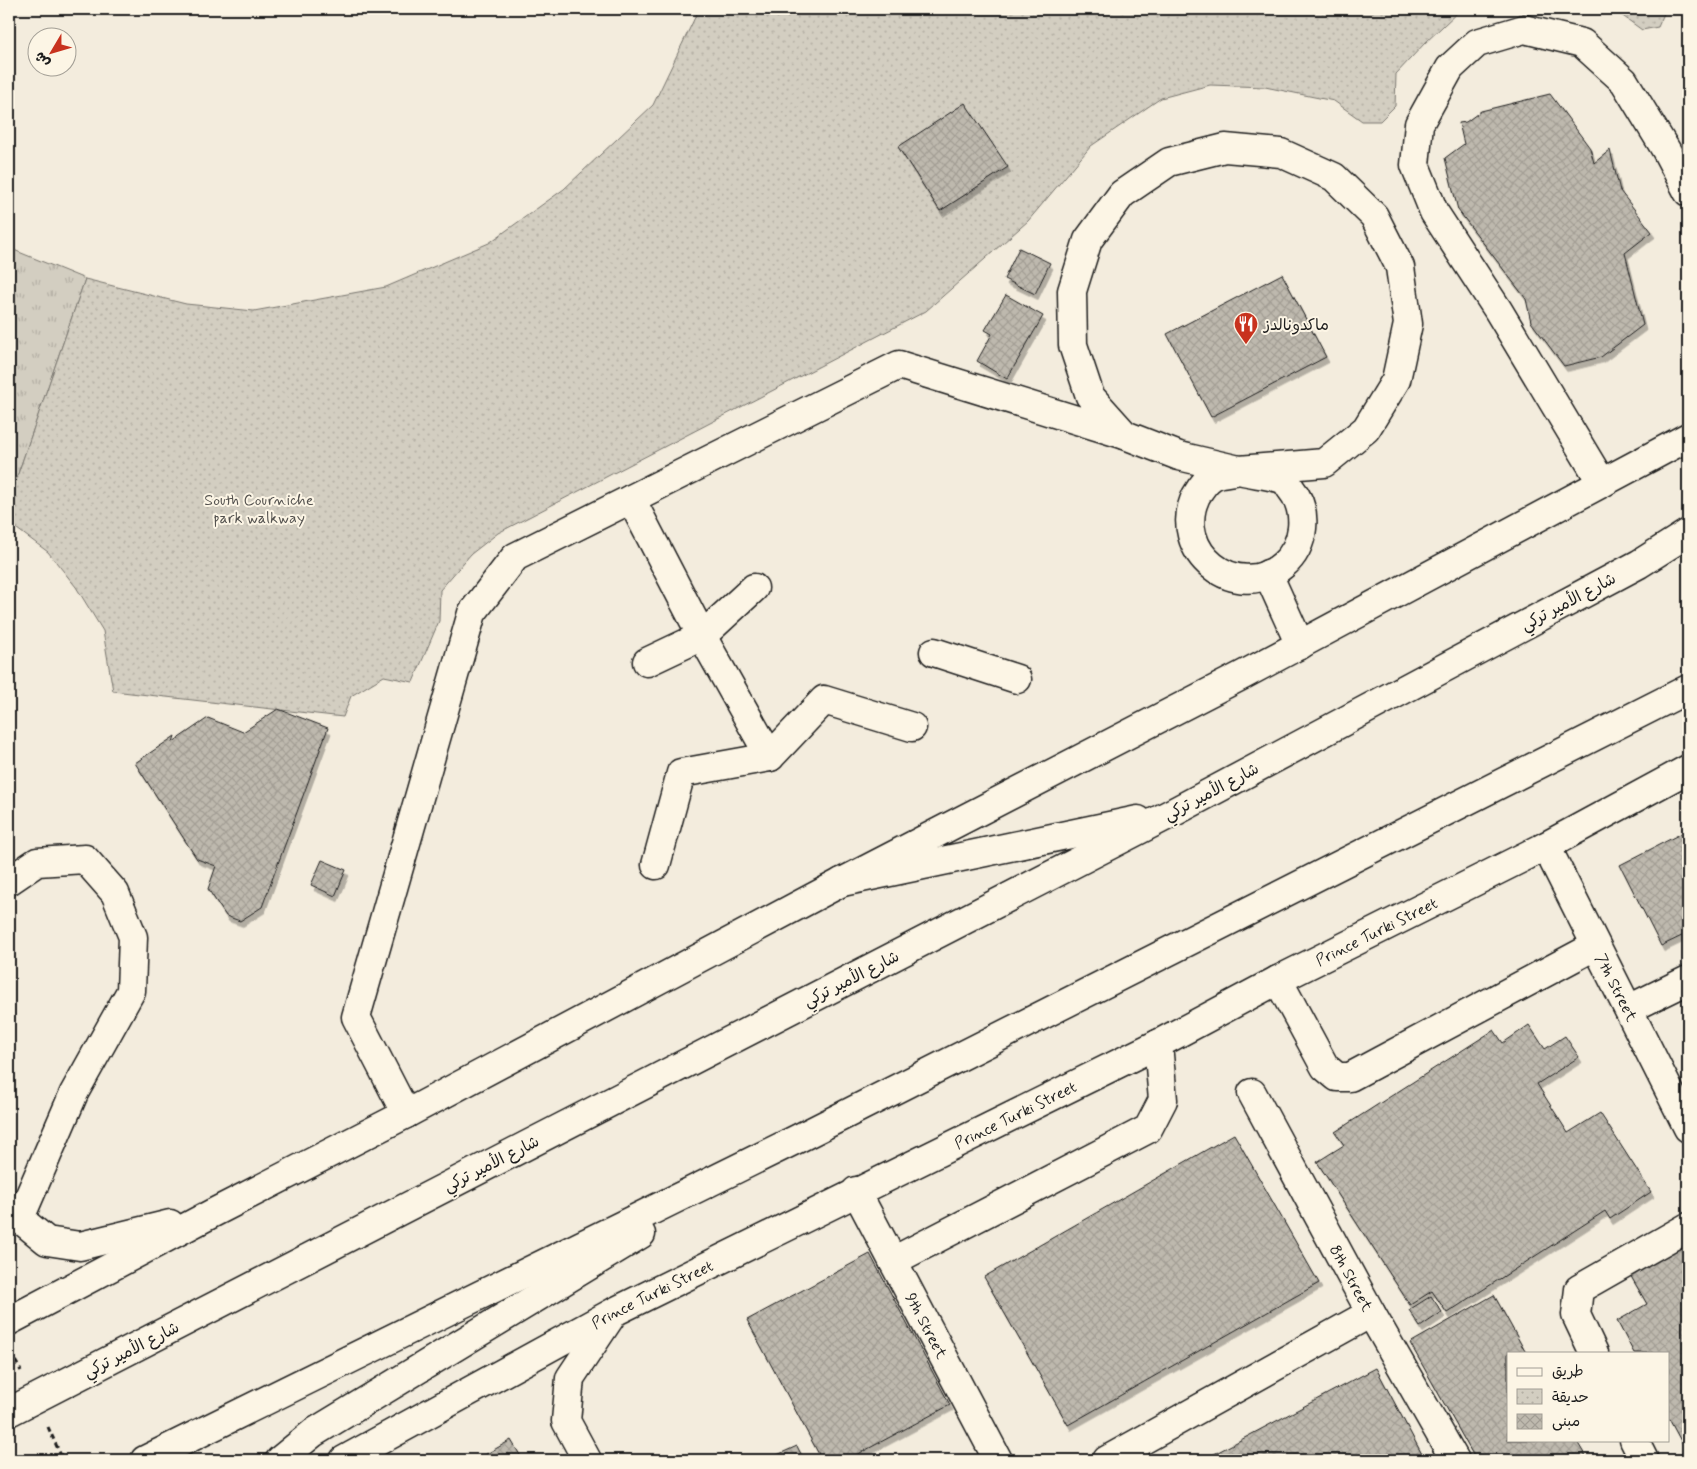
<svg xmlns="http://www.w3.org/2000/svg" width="1697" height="1469" viewBox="0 0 1697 1469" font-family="Mynerve,'Playpen Sans Arabic',sans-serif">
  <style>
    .grass { fill: url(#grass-tufts); stroke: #78756e }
    .park { fill: url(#park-dots); stroke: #78756e }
    .building { fill: url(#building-cross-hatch); stroke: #1c1c1c; filter: url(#shadow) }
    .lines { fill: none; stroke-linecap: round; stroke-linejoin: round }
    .minor-casing { stroke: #1c1c1c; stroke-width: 31 }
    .major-casing { stroke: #1c1c1c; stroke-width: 31 }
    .path { stroke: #1c1c1c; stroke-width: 3; stroke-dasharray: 5 4; stroke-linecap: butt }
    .minor { stroke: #fcf5e5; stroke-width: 28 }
    .major { stroke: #fcf5e5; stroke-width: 28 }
    .labels { text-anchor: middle; stroke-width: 4; stroke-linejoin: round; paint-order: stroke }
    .poi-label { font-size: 16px; fill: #1c1c1c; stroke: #fcf5e5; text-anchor: start }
    .park-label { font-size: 16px; fill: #53514e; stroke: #fcf5e5 }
    .street-label { font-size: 16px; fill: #1c1c1c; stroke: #fcf5e5 }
  </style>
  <defs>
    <pattern id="grass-tufts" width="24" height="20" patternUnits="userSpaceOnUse" patternTransform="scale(1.25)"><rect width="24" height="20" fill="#d3cec1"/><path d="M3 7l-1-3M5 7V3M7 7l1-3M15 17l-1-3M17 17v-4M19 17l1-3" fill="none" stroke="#b5b0a5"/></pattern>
    <pattern id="park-dots" width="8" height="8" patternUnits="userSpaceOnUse" patternTransform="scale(1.25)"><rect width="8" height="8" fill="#d3cec1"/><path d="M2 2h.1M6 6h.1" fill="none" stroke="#b5b0a5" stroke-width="1.8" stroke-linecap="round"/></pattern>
    <pattern id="building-cross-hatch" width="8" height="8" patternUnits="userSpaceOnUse" patternTransform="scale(1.25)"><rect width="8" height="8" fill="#beb9ae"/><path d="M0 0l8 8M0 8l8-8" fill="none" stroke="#a39e95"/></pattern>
    <filter id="shadow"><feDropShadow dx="3" dy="5.5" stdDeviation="0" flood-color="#0004"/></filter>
  </defs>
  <rect width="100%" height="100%" fill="#f3ecdd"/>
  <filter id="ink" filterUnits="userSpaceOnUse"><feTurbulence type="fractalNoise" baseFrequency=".02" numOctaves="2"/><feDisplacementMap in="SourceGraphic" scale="10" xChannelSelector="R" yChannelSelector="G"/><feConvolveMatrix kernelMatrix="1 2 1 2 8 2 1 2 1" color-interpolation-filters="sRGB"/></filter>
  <g filter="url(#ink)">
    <polygon class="grass" points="9,248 85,279 9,500"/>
    <g class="park">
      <polygon points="699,9 1461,9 1425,43 1396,74 1395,106 1380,121 1362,121 1334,101 1265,87 1210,85 1161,98 1091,146 1028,221 926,311 498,533 471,554 440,590 439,621 413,682 384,676 351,696 343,717 113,691 103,631 76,587 48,552 9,523 9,500 85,279 186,304 254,311 386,287 489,243 564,189 653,105"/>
      <polygon points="1613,9 1666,9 1658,27 1642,30"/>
    </g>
    <g class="building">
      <polygon points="1550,94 1590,148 1594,163 1610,150 1620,191 1652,232 1625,253 1643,325 1601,357 1564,366 1531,322 1526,299 1458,210 1445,158 1464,144 1459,123 1466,122 1481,111"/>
      <polygon points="965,103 1008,167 940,211 898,147"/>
      <polygon points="1019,248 1050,263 1035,294 1004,279"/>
      <polygon points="1282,274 1326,357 1211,417 1167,334"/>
      <polygon points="1006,295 1043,316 1007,379 977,361 992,334 985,330"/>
      <polygon points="278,709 328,728 262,907 240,921 226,916 208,889 216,866 197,859 135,763 175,736 173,742 208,718 243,732"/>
      <polygon points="1688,830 1688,933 1661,946 1620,865"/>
      <polygon points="322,860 346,870 335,896 311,885"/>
      <polygon points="1529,1025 1545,1049 1565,1036 1579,1057 1537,1084 1568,1133 1600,1113 1651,1192 1610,1219 1605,1211 1447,1313 1432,1291 1410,1305 1317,1162 1344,1145 1335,1132 1494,1030 1503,1043"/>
      <polygon points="1234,1134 1319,1283 1068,1425 984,1277"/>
      <polygon points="1686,1243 1688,1248 1688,1454 1668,1417 1668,1353 1634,1353 1617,1321 1647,1304 1629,1273"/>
      <polygon points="870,1254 950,1405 847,1460 822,1460 747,1320"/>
      <polygon points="1494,1295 1526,1353 1508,1353 1508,1440 1576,1440 1588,1460 1476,1460 1410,1343"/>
      <polygon points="1431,1296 1442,1312 1420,1327 1409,1310"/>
      <polygon points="1376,1368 1425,1460 1203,1460"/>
      <polygon points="511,1440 523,1460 476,1460"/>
      <polygon points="797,1446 804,1460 766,1460"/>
    </g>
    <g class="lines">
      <defs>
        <g id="minor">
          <polygon points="1225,148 1281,153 1334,177 1374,216 1400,267 1408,324 1396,380 1366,429 1324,463 1239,470 1179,456 1125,435 1090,396 1073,345 1072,291 1088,240 1122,194 1169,162"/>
          <path d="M1239,470C1249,473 1277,476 1284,480C1287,482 1289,486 1291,489C1309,511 1305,546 1283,565C1237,605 1170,551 1196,496C1200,489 1206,480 1213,476C1220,472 1232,472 1239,470Z"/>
          <polyline points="1602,483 1498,310 1434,212 1415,165 1419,124 1450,68 1477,43 1524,29 1582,43 1624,81 1666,150 1688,192"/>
          <polyline points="631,499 702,636 770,757"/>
          <polyline points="1268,574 1300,645"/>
          <polyline points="934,652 1017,679"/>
          <polyline points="647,662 702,636 754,588"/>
          <path id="s1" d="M1546,846L1688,1128"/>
          <polyline points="656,865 681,773 770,757 824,700 912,727"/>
          <polyline points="9,881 37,862 85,859 115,893 133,937 131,991 74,1093 20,1218"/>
          <polyline points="1278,980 1325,1067 1337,1077 1350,1077 1595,946"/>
          <polyline points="1629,1009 1688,980"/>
          <path id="s2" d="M1252,1093L1371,1313L1455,1460"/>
          <polyline points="406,1114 356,1017 472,613 515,557 899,365 1125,435"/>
          <path id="s3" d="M856,1191L998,1460"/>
          <polyline points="9,1210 47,1241 80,1246 170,1224"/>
          <polyline points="893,1261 1148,1129 1163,1100 1158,1044"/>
          <polyline points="9,1321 213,1213 406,1114 842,882 1243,675 1688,437"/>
          <polyline points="1594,1353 1576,1315 1579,1289 1688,1227"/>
          <polyline points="1634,1440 1644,1460"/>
          <path id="s4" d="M344,1460L614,1312L1158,1044L1278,980L1546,846L1688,769"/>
          <polyline points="587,1460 566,1421 570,1378 612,1315"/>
          <polyline points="1107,1460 1371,1313"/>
        </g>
        <g id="major">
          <polyline points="842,882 1138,820"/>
          <polyline points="9,1412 1172,813 1639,564 1688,533"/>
          <polyline points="145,1460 797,1139 1688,689"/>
          <polyline points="280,1460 313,1433 641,1234"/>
        </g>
      </defs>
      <use href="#minor" class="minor-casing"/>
      <use href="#major" class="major-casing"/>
      <g class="path">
        <polyline points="11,1353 21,1371"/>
        <polyline points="48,1427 63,1460"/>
      </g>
      <use href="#minor" class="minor"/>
      <use href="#major" class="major"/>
    </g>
  </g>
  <defs>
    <symbol id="restaurant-pin" viewBox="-11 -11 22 30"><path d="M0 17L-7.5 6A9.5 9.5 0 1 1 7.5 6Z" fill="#c8321e" stroke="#fcf5e5"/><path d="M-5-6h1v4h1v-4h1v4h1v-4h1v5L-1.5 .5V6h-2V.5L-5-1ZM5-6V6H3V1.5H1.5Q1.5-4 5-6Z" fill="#fff"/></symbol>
  </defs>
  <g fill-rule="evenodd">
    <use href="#restaurant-pin" x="1232" y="310" width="28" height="38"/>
  </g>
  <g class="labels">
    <g class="poi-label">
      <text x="1264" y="330">ماكدونالدز</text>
    </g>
    <g class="park-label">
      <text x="259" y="505">South Courniche<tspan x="259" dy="18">park walkway</tspan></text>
    </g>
    <g class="street-label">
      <text transform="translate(1568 601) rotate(-28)" y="6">شارع الأمير تركي</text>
      <text transform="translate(1211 791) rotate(-28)" y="6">شارع الأمير تركي</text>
      <text dy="6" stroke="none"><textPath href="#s4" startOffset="1160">Prince Turki Street</textPath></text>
      <text transform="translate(851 978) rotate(-27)" y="6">شارع الأمير تركي</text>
      <text dy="6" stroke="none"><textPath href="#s1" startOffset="158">7th Street</textPath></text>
      <text dy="6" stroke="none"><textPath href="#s4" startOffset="755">Prince Turki Street</textPath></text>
      <text transform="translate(491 1163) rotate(-27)" y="6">شارع الأمير تركي</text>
      <text dy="6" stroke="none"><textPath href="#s2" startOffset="210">8th Street</textPath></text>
      <text dy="6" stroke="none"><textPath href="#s4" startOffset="350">Prince Turki Street</textPath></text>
      <text dy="6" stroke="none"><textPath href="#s3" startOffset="152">9th Street</textPath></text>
      <text transform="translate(131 1349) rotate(-27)" y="6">شارع الأمير تركي</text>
    </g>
  </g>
  <rect width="1697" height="1469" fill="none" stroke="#fcf5e5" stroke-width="30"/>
  <rect x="15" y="15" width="1667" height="1439" fill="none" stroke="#1c1c1c" stroke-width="2" filter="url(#ink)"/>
  <rect x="1507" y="1352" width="162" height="90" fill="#fcf5e5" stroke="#a29e95"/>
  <rect x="1517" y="1368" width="25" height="8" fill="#fcf5e5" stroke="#a29e95"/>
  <text x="1552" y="1376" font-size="15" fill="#1c1c1c">طريق</text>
  <rect x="1517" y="1389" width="25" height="15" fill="url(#park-dots)" stroke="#a29e95"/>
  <text x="1552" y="1402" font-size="15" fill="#1c1c1c">حديقة</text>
  <rect x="1517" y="1414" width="25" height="15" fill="url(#building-cross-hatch)" stroke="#a29e95"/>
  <text x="1552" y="1426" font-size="15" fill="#1c1c1c">مبنى</text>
  <g transform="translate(52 52) rotate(232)"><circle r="24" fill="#fcf5e5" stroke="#a29e95"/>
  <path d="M0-4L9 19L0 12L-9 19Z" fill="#c8321e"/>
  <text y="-8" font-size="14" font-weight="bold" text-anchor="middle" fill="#1c1c1c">ش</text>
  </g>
</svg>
